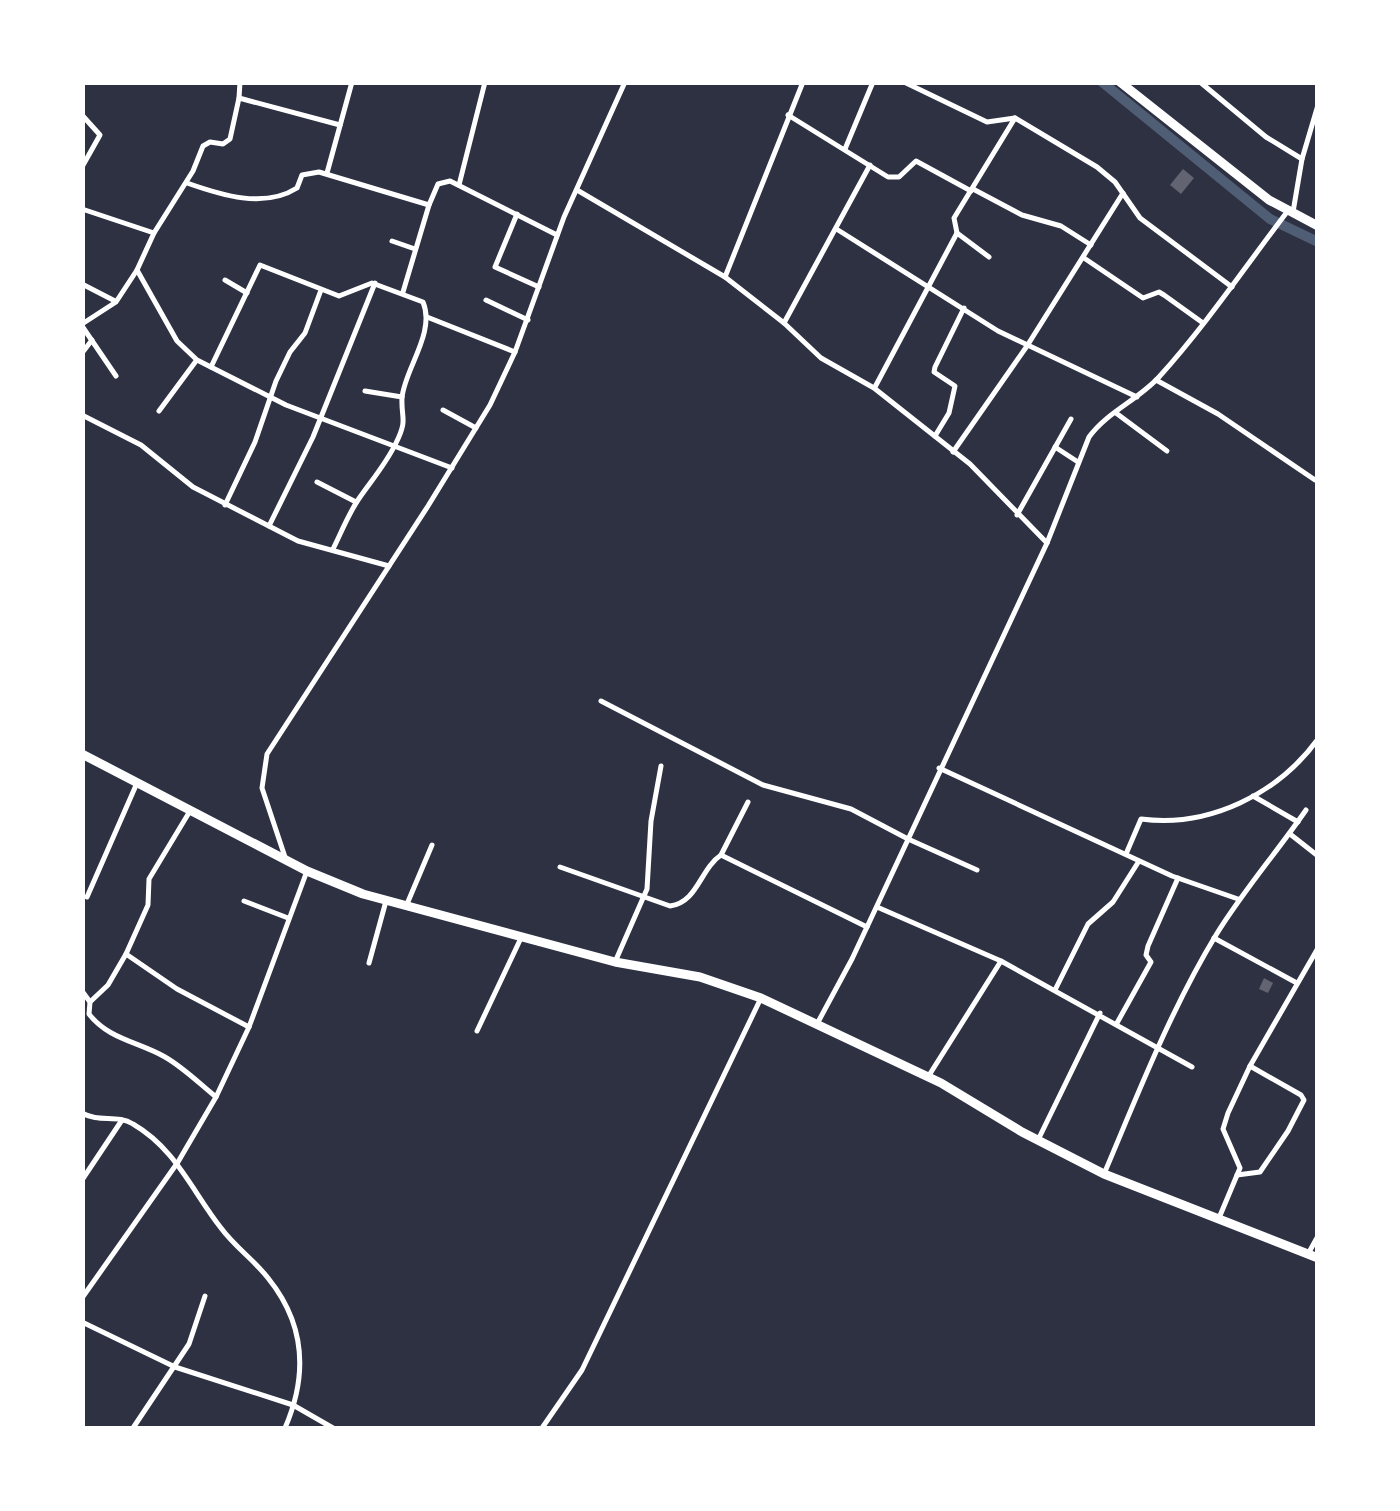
<svg xmlns="http://www.w3.org/2000/svg" width="1400" height="1511" viewBox="0 0 1400 1511" font-family="'Golos Text',sans-serif">
  <style>
    .lines { fill: none; stroke-linecap: round; stroke-linejoin: round }
    .canal { stroke: #4f5d75; stroke-width: 10 }
    .building { fill: #626471 }
    .minor { stroke: #fff; stroke-width: 5 }
    .primary { stroke: #fff; stroke-width: 9 }
  </style>
  <rect width="100%" height="100%" fill="#2d3142"/>
  <g class="lines">
    <polyline class="canal" points="1102,82 1270,219 1318,242"/>
  </g>
  <g class="building">
    <polygon points="1183,169 1194,178 1181,194 1170,185"/>
    <polygon points="1264,978 1273,983 1268,993 1259,989"/>
  </g>
  <g class="lines">
    <g class="minor">
      <polyline points="240,82 239,98 340,125"/>
      <polyline points="904,82 987,122 1015,118 1097,167 1115,182 1140,218 1232,287"/>
      <polyline points="1200,82 1266,137 1302,159 1318,105"/>
      <polyline points="239,98 230,139 223,144 210,142 203,146 193,171 154,233 137,270 177,341 197,360 286,405 452,468"/>
      <polyline points="82,115 100,135 82,167"/>
      <polyline points="788,115 888,177 899,177 916,161 971,191"/>
      <polyline points="845,149 873,82"/>
      <polyline points="327,173 352,82"/>
      <path d="M187,183C221,195 264,209 297,188L302,175L319,172L429,205L438,184L450,181L557,235"/>
      <polyline points="459,185 485,82"/>
      <polyline points="973,189 1022,215 1061,226 1091,245"/>
      <polyline points="577,190 725,277 784,323 821,358 874,388 970,464 1047,543"/>
      <polyline points="82,209 154,233"/>
      <polyline points="1293,212 1302,159"/>
      <polyline points="517,214 495,267 539,287"/>
      <polyline points="838,230 998,331 1137,397"/>
      <polyline points="957,233 989,257"/>
      <polyline points="392,241 415,249"/>
      <polyline points="1084,258 1143,298 1159,292 1164,295 1203,323"/>
      <polyline points="725,277 803,82"/>
      <polyline points="225,280 247,293"/>
      <polyline points="82,284 115,301"/>
      <polyline points="403,292 429,205"/>
      <polyline points="486,300 528,320"/>
      <polyline points="427,317 515,352"/>
      <polyline points="784,323 870,165"/>
      <polyline points="82,324 116,302 137,270"/>
      <polyline points="82,326 116,376"/>
      <polyline points="82,353 92,340"/>
      <path d="M211,367L260,265L339,296L372,283L423,302C436,333 404,370 402,398C401,419 408,419 396,443C386,464 371,481 358,500C348,515 341,533 333,549"/>
      <polyline points="1156,380 1218,414 1315,480 1318,477"/>
      <polyline points="875,387 957,233 954,218 1015,118"/>
      <polyline points="365,391 402,397"/>
      <polyline points="443,410 476,428"/>
      <polyline points="159,411 196,361"/>
      <polyline points="1116,413 1167,451"/>
      <polyline points="82,415 141,445 193,487 298,541 389,566"/>
      <polyline points="935,436 949,413 955,386 934,372 935,367 964,308"/>
      <polyline points="1055,447 1078,462"/>
      <polyline points="953,452 1027,346 1123,193"/>
      <polyline points="317,482 356,502"/>
      <polyline points="225,505 255,442 276,381 290,352 305,333 321,290"/>
      <polyline points="1017,515 1071,419"/>
      <polyline points="269,526 313,437 375,283"/>
      <polyline points="601,701 763,785 851,809 908,839 977,870"/>
      <polyline points="939,768 1172,876 1238,899"/>
      <polyline points="1253,796 1298,822"/>
      <polyline points="1290,834 1318,856"/>
      <path d="M1126,854L1141,819C1209,828 1278,794 1318,739"/>
      <polyline points="721,855 748,802"/>
      <polyline points="285,857 262,788 267,754 428,506 490,405 515,352 564,217 625,82"/>
      <path d="M560,867L670,906C698,902 700,869 721,855L867,927"/>
      <polyline points="87,897 137,783"/>
      <polyline points="244,901 288,918"/>
      <polyline points="407,904 432,845"/>
      <polyline points="877,907 1001,961"/>
      <polyline points="1214,938 1295,982"/>
      <polyline points="126,954 177,989 249,1027"/>
      <polyline points="615,962 647,889 651,821 661,766"/>
      <polyline points="369,963 386,901"/>
      <polyline points="1055,990 1088,924 1113,902 1139,861"/>
      <path d="M82,991L90,1002L89,1014C108,1039 139,1042 165,1057C184,1068 200,1084 216,1097"/>
      <polyline points="90,1002 108,985 126,954 148,905 149,879 190,811"/>
      <polyline points="1117,1023 1151,962 1146,955 1148,946 1178,878"/>
      <path d="M817,1024L852,959L1047,543L1089,437C1107,412 1138,400 1159,377C1206,325 1245,267 1287,212"/>
      <polyline points="477,1031 521,938"/>
      <polyline points="928,1077 1001,961 1192,1067"/>
      <path d="M82,1113C99,1123 117,1114 133,1124C176,1149 192,1191 221,1228C235,1247 254,1260 268,1278C306,1325 308,1375 285,1428"/>
      <polyline points="1038,1140 1100,1013"/>
      <path d="M1104,1174C1138,1094 1170,1011 1216,935C1243,891 1277,852 1306,810"/>
      <polyline points="1237,1175 1260,1172 1288,1131 1304,1100 1301,1095 1250,1066"/>
      <polyline points="82,1180 122,1120"/>
      <polyline points="1219,1218 1240,1168 1223,1129 1228,1113 1250,1066 1318,948"/>
      <polyline points="1308,1254 1318,1236"/>
      <polyline points="82,1298 178,1162 216,1097 249,1027 307,871"/>
      <polyline points="82,1322 175,1367 293,1405 333,1428"/>
      <polyline points="133,1428 189,1344 205,1296"/>
      <polyline points="542,1428 582,1370 761,998"/>
    </g>
    <g class="primary">
      <polyline points="1120,82 1269,200 1318,226"/>
      <polyline points="82,754 307,871 363,894 615,962 700,977 761,998 941,1083 1022,1132 1104,1174 1318,1258"/>
    </g>
  </g>
  <rect width="1400" height="1511" fill="none" stroke="#ffffff" stroke-width="170"/>
</svg>
